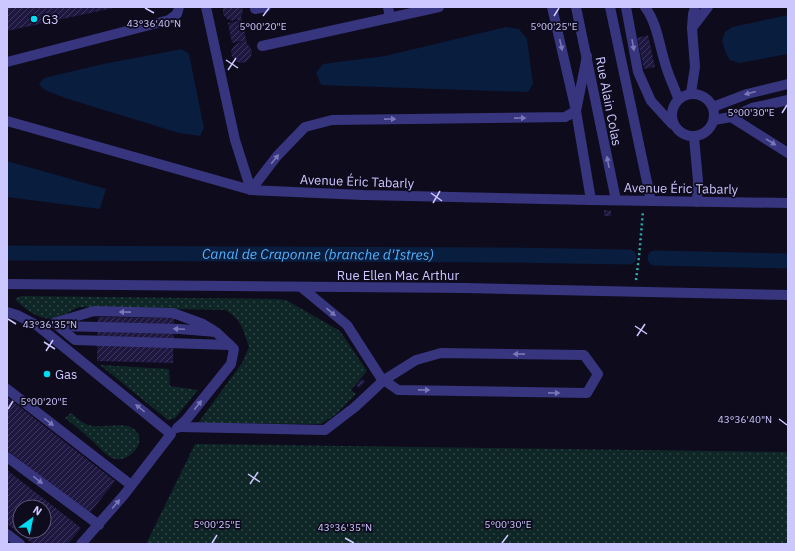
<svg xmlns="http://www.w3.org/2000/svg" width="795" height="551" viewBox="0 0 795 551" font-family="'IBM Plex Sans',sans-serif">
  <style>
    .grass { fill: url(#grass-dots) }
    .water { fill: #091d3e }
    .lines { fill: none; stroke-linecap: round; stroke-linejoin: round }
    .canal { stroke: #091d3e; stroke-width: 15 }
    .building { fill: url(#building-hatch); fill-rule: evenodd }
    .path { stroke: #29b1a8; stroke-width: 2.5; stroke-dasharray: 2 3; stroke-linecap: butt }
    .minor { stroke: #37357e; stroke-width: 10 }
    .oneway { fill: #7a77b8 }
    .ticks { fill: none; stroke: #cdc7ff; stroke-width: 1.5 }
    .poi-dot { fill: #00dcf2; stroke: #0e0b1d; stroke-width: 1.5 }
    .labels { text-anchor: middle; stroke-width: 3.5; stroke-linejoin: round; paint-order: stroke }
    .poi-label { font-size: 13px; fill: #cdc7ff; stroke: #0e0b1d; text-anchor: start }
    .street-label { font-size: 13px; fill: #cdc7ff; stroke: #0e0b1d }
    .water-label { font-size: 14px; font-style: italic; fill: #55b2ff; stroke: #0e0b1d }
    .ticks-label { font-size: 10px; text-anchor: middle; fill: #cdc7ff; stroke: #0e0b1d; stroke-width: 3.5; stroke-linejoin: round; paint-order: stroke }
  </style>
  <defs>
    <pattern id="grass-dots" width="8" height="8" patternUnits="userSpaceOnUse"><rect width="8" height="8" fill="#0e2726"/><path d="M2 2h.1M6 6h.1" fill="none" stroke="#304547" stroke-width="1.8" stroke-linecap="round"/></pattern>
    <pattern id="building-hatch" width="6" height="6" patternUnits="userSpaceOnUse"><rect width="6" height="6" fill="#1e173f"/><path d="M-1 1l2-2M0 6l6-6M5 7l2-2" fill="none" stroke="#3e375c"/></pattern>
  </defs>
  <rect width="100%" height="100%" fill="#0e0b1d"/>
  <g class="grass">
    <path d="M21,296L276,299L286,300L340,331L367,371L351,390L356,394L335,415L321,424L198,423L242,363L249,347C244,332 241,318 225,310L80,307C73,309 67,314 60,317C43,323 27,311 15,299Z"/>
    <polygon points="100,365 169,369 170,386 198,390 175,418 168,420"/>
    <path d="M71,413C76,417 82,423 88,425C101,429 124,421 134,429C149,441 130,462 115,459C105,456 99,446 91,440C83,432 74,425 65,418Z"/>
    <polygon points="195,444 788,452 788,544 146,544"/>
  </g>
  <g class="water">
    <polygon points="788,15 788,54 739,63 730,60 726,54 722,40 725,32 732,27"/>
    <polygon points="506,27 519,29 527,39 533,84 528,92 321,85 316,73 323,64 385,56"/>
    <polygon points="182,49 189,54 204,128 200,136 179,133 65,98 45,90 39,84 44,78 103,64"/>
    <polygon points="7,161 106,189 100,209 7,197"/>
  </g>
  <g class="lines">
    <g class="canal">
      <path id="s1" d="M7,253L501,255L629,257"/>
      <polyline points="655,258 788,261"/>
    </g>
  </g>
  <g class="building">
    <polygon points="7,7 112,7 113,8 7,31"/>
    <polygon points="223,7 242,7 243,12 241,16 247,44 250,47 252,52 251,56 246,62 241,63 237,62 232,57 231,51 234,46 238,43 242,42 242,41 232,43 228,23 238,21 237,19 233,21 227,19 223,14"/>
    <polygon points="648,35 655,67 644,69 637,38"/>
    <polygon points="604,210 611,211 611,216 604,216"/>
    <polygon points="98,317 174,318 173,363 97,361"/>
    <polygon points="362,379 365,382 359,388 356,385"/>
    <polygon points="7,397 115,481 89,514 7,450"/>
    <path d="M7,470L81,528L68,544H33L7,524ZM20,507H44V531H20Z"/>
  </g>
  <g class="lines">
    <polyline class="path" points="636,280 639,257 643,211"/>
    <g class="minor">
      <polyline points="206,7 235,140 251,190"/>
      <polyline points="388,7 390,18"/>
      <polyline points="552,7 576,111 591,200"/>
      <polyline points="576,7 616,200"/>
      <polyline points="610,7 651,201"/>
      <polyline points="626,7 638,72 651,101 672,124"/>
      <path d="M645,7C657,23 659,44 665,63C668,75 674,86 678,98"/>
      <polyline points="695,7 693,14 692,28 708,7"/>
      <polyline points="255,9 266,7"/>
      <polyline points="262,46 439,7"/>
      <polyline points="7,62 169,20 177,14 179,7"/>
      <polyline points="691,93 695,67 692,28"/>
      <circle cx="693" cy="115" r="21"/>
      <polyline points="713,107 747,94 788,84"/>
      <polyline points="731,117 788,153"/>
      <polyline points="714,120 731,117 752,108 788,100"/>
      <polyline points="7,121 251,190 363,195 591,200 788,203"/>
      <polyline points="694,137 698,181 697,202"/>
      <polyline points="251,190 277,156 305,127 332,120 565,117 576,111 587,56"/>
      <polyline points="7,284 465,288 788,295"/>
      <polyline points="7,312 17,315 38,326 171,434 124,495 81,544"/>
      <polyline points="54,323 94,311 173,313 203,324 213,330"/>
      <polyline points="55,323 58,326 180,329 216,332 234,349 231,364 186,420 177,428"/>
      <polyline points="58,326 75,340 230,345"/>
      <polyline points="7,389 131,485"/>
      <polyline points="179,427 325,430 355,407 384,380 416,360 441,353 584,355 598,374 587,393 398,390 381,378 347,325 301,287"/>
      <polyline points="7,457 99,525"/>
      <polyline points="7,534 20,544"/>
    </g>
  </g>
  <defs><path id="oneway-solid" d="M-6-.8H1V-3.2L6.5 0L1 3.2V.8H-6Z"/></defs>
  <g class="oneway">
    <use href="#oneway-solid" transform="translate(561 45) rotate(77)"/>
    <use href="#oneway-solid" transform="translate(633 45) rotate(80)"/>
    <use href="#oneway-solid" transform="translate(750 93) rotate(165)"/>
    <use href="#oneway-solid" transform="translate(520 118) rotate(-1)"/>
    <use href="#oneway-solid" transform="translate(390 119) rotate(-1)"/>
    <use href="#oneway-solid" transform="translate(771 142) rotate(32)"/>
    <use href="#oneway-solid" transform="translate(275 159) rotate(-51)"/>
    <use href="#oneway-solid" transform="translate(608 162) rotate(-101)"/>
    <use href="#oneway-solid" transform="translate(125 312) rotate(-179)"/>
    <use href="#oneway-solid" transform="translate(331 312) rotate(40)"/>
    <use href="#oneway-solid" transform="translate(179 329) rotate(-177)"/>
    <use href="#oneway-solid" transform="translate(519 354) rotate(-179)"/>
    <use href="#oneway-solid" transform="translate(424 390) rotate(1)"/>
    <use href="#oneway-solid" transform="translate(554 393) rotate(1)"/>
    <use href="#oneway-solid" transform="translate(198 405) rotate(-51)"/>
    <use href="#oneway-solid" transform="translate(140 408) rotate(-141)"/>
    <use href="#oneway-solid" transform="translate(49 422) rotate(38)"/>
    <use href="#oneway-solid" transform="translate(38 480) rotate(37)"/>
    <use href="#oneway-solid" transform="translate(116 504) rotate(-50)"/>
  </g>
  <path class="ticks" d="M145,8L154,13M263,16L269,8M554,16L559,8M226,60L238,68M228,70L236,58M782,113L787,105M431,193L442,201M433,203L440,191M8,319L16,324M635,326L647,334M637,336L645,324M44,342L55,349M46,351L53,340M8,409L13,401M779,419L787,425M248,474L260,482M250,484L258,472M345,538L354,543M212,543L217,535M502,543L508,535"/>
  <g class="poi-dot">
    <circle cx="34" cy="19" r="4"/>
    <circle cx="47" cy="374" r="4"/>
  </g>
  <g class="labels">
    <g class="poi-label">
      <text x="42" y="24">G3</text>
      <text x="55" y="379">Gas</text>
    </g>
    <g class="street-label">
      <text transform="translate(609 101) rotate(79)" y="5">Rue Alain Colas</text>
      <text transform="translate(357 181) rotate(2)" y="5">Avenue Éric Tabarly</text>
      <text transform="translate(681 188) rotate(1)" y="5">Avenue Éric Tabarly</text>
      <text x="398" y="280">Rue Ellen Mac Arthur</text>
    </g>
    <g class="water-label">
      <text dy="5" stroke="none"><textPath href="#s1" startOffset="311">Canal de Craponne (branche d'Istres)</textPath></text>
    </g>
  </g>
  <g class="ticks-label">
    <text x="154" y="27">43°36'40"N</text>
    <text x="263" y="30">5°00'20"E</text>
    <text x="554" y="30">5°00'25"E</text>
    <text x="751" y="116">5°00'30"E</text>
    <text x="50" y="328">43°36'35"N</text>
    <text x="44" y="405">5°00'20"E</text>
    <text x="745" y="423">43°36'40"N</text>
    <text x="217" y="528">5°00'25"E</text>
    <text x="508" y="528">5°00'30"E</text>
    <text x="345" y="531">43°36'35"N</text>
  </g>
  <rect width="795" height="551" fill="none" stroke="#cdc7ff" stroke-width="16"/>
  <g transform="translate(32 519) rotate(33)"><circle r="19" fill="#0e0b1d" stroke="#5a5677"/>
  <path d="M0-3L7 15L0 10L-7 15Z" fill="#00dcf2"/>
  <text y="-6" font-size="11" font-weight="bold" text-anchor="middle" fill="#cdc7ff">N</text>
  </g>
</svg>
